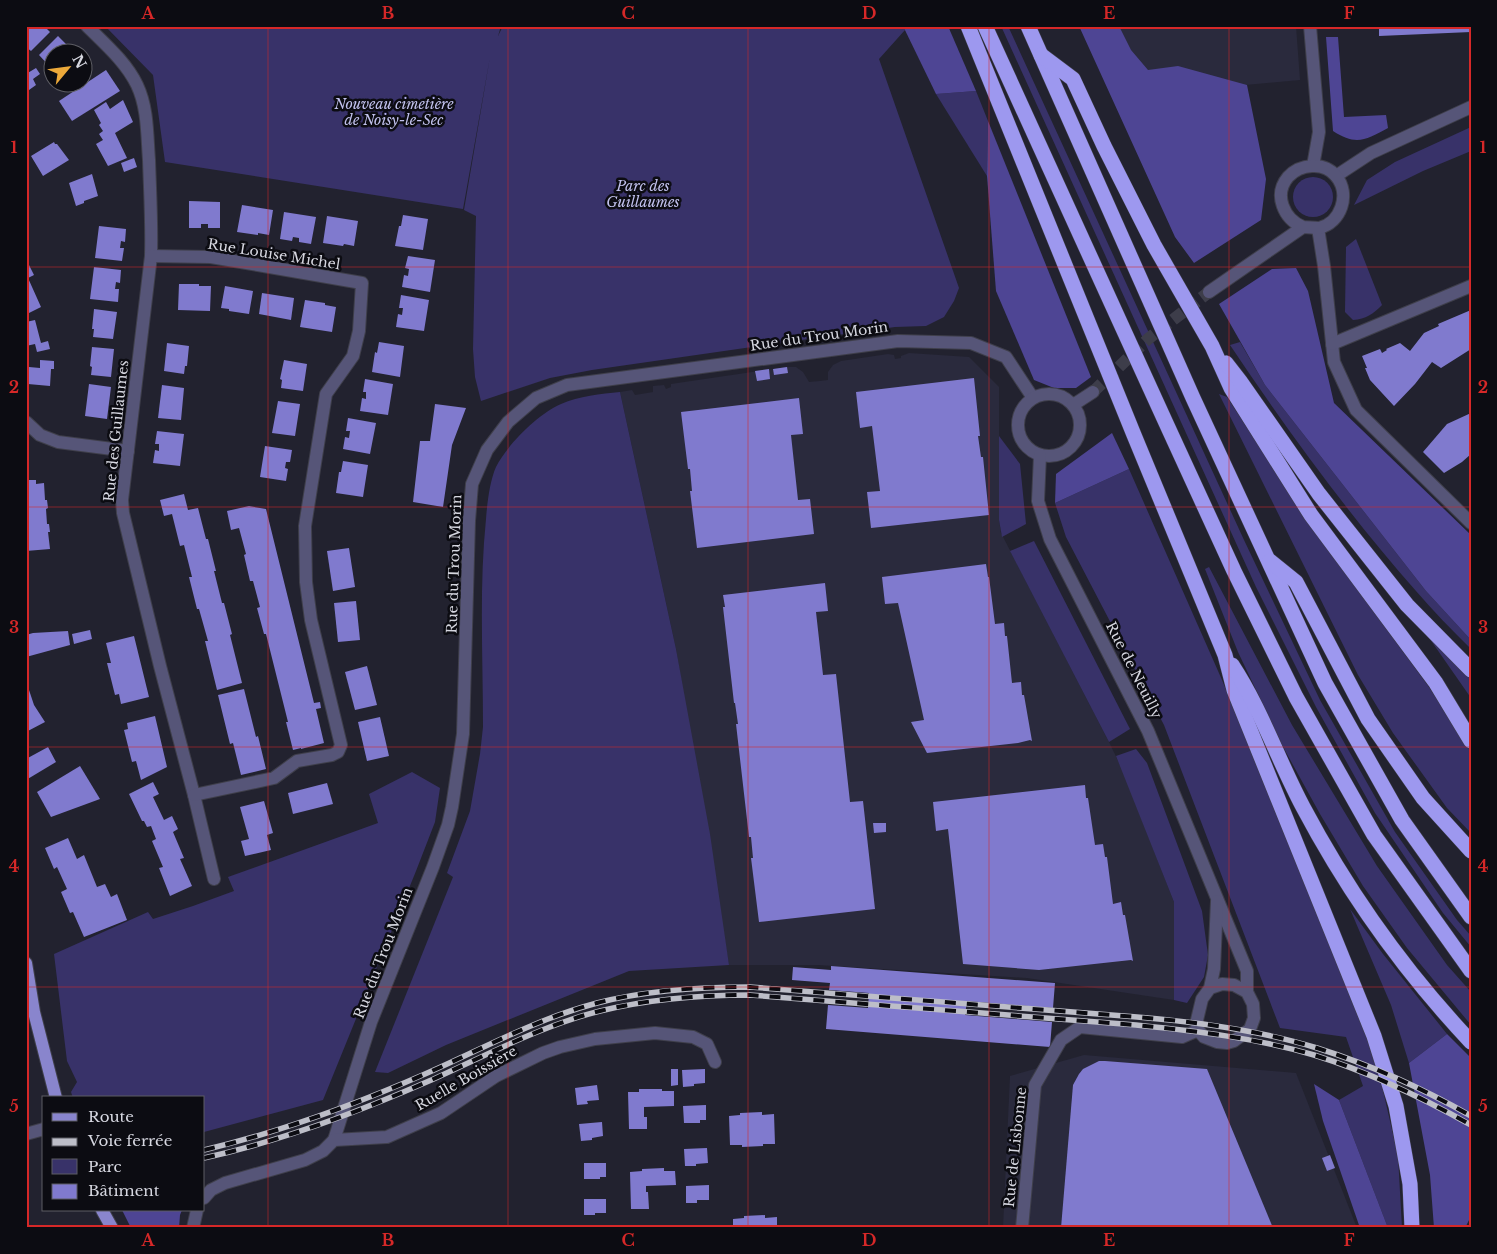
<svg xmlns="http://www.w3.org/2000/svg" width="1497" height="1254" viewBox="0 0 1497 1254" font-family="'Libre Baskerville',serif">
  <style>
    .built { fill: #2a2a3d }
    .green { fill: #383269 }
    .forest { fill: #4e4594 }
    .building { fill: #807ace }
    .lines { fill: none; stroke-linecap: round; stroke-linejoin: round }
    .tertiary-tunnel { stroke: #3d3d4a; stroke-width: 12; stroke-dasharray: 12 6; stroke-linecap: butt }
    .minor-casing { stroke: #3f3f4b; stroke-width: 14 }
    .tertiary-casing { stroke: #3f3f4b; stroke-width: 14 }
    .primary-casing { stroke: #3f3f4b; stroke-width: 14 }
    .motorway-casing { stroke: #3f3f4b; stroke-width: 16 }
    .minor { stroke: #565578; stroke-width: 12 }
    .tertiary { stroke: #565578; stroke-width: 12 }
    .primary { stroke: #8985cd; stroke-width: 12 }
    .motorway { stroke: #9d98ef; stroke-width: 15 }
    .rail-casing { stroke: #bdbec8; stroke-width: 5.5 }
    .rail { stroke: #0c0c12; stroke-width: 4; stroke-dasharray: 11; stroke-linecap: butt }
    .grid { fill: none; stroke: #d62828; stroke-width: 1; stroke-opacity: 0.55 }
    .labels { text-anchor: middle; stroke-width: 5; stroke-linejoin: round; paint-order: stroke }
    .park-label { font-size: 14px; font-style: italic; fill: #c1c1ed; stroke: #0c0c12 }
    .street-label { font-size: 14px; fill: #d6d7e0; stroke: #0c0c12 }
    .neatline { fill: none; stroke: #d62828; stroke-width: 2 }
    .grid-label { font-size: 16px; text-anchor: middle; font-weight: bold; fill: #d62828 }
  </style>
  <rect width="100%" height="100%" fill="#22222f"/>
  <g class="built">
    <polygon points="1118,26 1296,26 1300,80 1160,93 1129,48"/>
    <polygon points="909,353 969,357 999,387 999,520 1001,533 1109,742 1122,769 1174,902 1174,1000 1027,978 818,965 729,965 676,649 620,392 632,390 635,395 653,392 653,386 664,385 666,389 671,387 671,384 787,367 796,367 803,372 809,382 820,381 828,380 828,372 833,365 841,361 888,354 894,355 895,359 901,358 901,356"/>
    <polygon points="1084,1055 1296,1073 1357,1228 1003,1228 1010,1076"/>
  </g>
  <g class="green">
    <polygon points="105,26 501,26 498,36 503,26 903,26 905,30 879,59 959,288 954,301 944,317 926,326 895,327 801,340 592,370 550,378 481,401 475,377 473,349 476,216 464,210 490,57 463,209 165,162 153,75"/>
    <polygon points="1001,26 1008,26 1244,540 1320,700 1395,832 1457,920 1471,936 1471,947 1443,913 1375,813 1316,707 1256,587"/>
    <polygon points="976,91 988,121 987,176 936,94"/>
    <polygon points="1471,127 1471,151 1423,171 1354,205 1367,180 1395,162"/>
    <circle cx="1313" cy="197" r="20"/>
    <path d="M1356,239L1382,305C1373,314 1366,319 1353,320L1345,312L1346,247Z"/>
    <path d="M1240,342L1265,385L1426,591L1471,640V649C1452,630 1433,611 1416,591C1348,514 1287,430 1230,345Z"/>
    <path d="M620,392L676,649L710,834L729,965L629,971L446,1045L388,1073L375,1072L453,877L447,873L470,811L480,754L483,727C483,658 479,587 486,519C487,504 490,480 496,467C507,445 538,414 561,404C579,396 601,394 620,392Z"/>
    <polygon points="1219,394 1227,397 1320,539 1429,687 1471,752 1471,833 1447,808 1393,733 1358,675"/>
    <polygon points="999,436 1020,464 1026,524 1002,537 999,520"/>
    <polygon points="1129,469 1222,680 1374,1051 1398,1156 1402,1228 1388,1228 1339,1100 1363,1086 1346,1037 1280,1028 1164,725 1066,537 1055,503"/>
    <polygon points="1034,541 1130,729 1109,742 1010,551"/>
    <polygon points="1209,567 1292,725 1377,866 1447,965 1471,992 1471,1025 1407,948 1363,886 1320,814 1282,745 1238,652 1205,569"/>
    <polygon points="1425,632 1471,680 1471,698"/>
    <polygon points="1136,749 1147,763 1202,911 1208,955 1204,977 1187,1003 1174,1000 1174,902 1116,756"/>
    <polygon points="412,772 440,788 435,822 416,871 323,1100 204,1132 204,1098 73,1098 71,1092 77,1082 67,1061 54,954 148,912 153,919 193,906 234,891 228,877 378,823 369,794"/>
    <polygon points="1350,909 1383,954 1447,1034 1409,1063 1391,1005"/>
  </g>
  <g class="forest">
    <polygon points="903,26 948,26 976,91 936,94"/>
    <polygon points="1079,26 1119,26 1131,50 1148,70 1178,66 1247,85 1266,179 1261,220 1194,263 1175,237"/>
    <path d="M1326,37H1338L1344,117L1386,115L1388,128C1366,140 1356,146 1333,131Z"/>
    <polygon points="988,121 1091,377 1076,388 1054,388 1034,380 996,291 987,176"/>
    <polygon points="1296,268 1308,291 1334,403 1471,535 1471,640 1426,591 1265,385 1219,304 1272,269"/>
    <polygon points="1112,433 1129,469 1055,503 1056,474"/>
    <polygon points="1447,1034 1471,1058 1471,1216 1465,1228 1434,1228 1430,1175 1409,1063"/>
    <polygon points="1314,1084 1339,1100 1388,1228 1360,1228 1323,1121"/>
    <polygon points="122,1210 182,1210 180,1215 179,1228 131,1228"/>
  </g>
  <g class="building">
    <polygon points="26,26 44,26 50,32 31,51 26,47"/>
    <polygon points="1379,26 1471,26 1471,32 1379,36"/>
    <polygon points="58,36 72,50 70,52 52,52 52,69 39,55"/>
    <polygon points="36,68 40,74 33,79 36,85 29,90 26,85 26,74"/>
    <polygon points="106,70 120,91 72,121 59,101"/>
    <polygon points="123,100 133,122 115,133 127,158 108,166 96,144 103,140 99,134 103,131 99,125 101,123 94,110 106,102 110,109"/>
    <polygon points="54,142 55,144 57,144 69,160 43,176 31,156"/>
    <polygon points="134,158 137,167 124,172 121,163"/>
    <polygon points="92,174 98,196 84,201 84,203 76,206 69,183"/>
    <polygon points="189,201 220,202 220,228 208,228 208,224 201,224 201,228 189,228"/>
    <polygon points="242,205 273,210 269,235 258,233 258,235 237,232"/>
    <polygon points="284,212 316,217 311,244 299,242 299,238 293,237 292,241 280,239"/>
    <polygon points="403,215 428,219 423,250 395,246 399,226 401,226"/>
    <polygon points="327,216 358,221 354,246 344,244 343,246 323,243"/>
    <polygon points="99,226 126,229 125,242 121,241 120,248 124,248 122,261 95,258"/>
    <polygon points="408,256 435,260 430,292 402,287 404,275 408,276 409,269 405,268"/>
    <polygon points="26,259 34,275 28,278 41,307 29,313 26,308"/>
    <polygon points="94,267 121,270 120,283 116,282 115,289 119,289 118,302 90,299"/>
    <polygon points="179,284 199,284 199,286 211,286 210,311 178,310"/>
    <polygon points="225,286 253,291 249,314 229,311 229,309 221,308"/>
    <polygon points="262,293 294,298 291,320 259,314"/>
    <polygon points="401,295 429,300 424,331 396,327 398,314 402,315 403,308 399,308"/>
    <polygon points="305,300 325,303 325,305 336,307 332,332 300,327"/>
    <polygon points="94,309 117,312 113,339 93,337 94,329 92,329"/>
    <polygon points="1471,310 1471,349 1441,368 1432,362 1415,384 1394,406 1370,380 1365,368 1367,368 1362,356 1380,349 1382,353 1387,350 1386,349 1400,343 1410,351 1424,333 1439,326 1438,324"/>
    <polygon points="35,320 41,343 48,341 50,349 37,352 35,344 26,346 26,322"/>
    <polygon points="379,342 404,346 400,377 372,372 375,352 377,353"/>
    <polygon points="167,343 189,346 187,366 185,366 184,374 164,371"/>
    <polygon points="92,347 114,349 111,377 91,375 92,367 90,366"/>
    <polygon points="40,360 54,361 54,369 51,369 50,386 28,384 29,367 40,368"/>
    <polygon points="284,360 307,364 303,391 281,388 282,380 280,379"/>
    <polygon points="787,367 788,373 774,375 773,369"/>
    <polygon points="769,369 770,379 757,381 755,371"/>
    <polygon points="974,378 980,436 978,436 981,457 983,457 989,515 871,528 867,492 880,491 872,426 860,428 856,392"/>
    <polygon points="365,379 393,384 388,415 360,411 362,398 366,399 366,392 363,392"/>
    <polygon points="89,384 111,387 107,419 85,416"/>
    <polygon points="162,385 184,388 181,420 158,418"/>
    <polygon points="799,398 803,434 791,435 798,500 810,499 814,534 697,548 690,491 692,491 690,469 688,469 681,412"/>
    <polygon points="278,401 300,404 295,436 272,433"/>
    <polygon points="435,404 466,408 452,445 443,507 413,502 420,441 430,441"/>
    <polygon points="1471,413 1471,454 1462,462 1444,473 1423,452 1447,424"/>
    <polygon points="348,418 376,423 370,454 343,449 345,437 349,438 350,431 346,431"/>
    <polygon points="157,431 184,434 180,466 153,463 155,450 159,451 159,444 155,444"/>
    <polygon points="265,446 292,450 290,462 286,462 285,468 288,469 286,481 260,477"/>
    <polygon points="343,461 368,465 363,497 336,493 339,472 341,472"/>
    <polygon points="27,480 36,480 36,484 44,483 45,500 47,500 48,508 46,509 47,524 49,524 50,532 48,532 50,549 26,551 26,485 28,485"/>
    <polygon points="184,494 188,510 198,508 206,539 208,539 216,571 214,571 222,603 224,603 232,634 230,635 242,683 217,690 205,641 208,641 199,609 197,609 189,577 192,577 184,545 180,546 172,514 164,516 160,500"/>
    <polygon points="249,506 266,509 314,703 320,702 321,708 316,709 324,743 301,749 301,748 293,750 286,722 288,722 266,634 264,634 257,608 260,607 253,581 250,581 244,555 246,554 239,528 231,530 227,511"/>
    <polygon points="349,548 355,587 333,591 327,551"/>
    <polygon points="986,564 988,577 989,577 995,624 1004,623 1005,636 1007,636 1012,683 1021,682 1022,695 1024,695 1032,741 1030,740 1018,743 927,753 911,722 924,720 898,603 885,604 882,577"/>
    <polygon points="825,583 828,611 816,612 823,675 836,674 850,802 863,801 875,909 759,922 751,858 753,858 751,837 749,837 736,724 738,724 735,703 734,703 723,607 725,607 723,595"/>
    <polygon points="356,601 360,640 338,642 334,603"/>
    <polygon points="90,630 92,639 74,644 72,634"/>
    <polygon points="68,631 70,645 26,657 26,635 33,633"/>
    <polygon points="134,636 149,697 121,704 119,694 115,695 107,663 111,663 106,643"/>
    <polygon points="367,666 377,705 355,710 345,672"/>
    <polygon points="26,681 34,705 45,722 26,732"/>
    <polygon points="244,689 256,737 258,736 266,769 241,775 233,743 230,744 218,695"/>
    <polygon points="155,716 167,767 141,780 136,761 132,762 124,730 128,729 127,723"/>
    <polygon points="380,717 389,756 367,761 358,722"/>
    <polygon points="48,747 56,762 26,780 26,759"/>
    <polygon points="80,766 100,799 51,817 37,792"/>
    <polygon points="153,782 159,794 153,797 164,820 172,816 178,829 173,832 184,858 180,859 192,886 170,896 159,868 163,867 152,841 156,839 151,826 147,827 144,821 142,821 129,794"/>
    <polygon points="327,783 333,804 293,814 288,793"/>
    <polygon points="1085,785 1086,798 1088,798 1095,845 1103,844 1105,857 1107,857 1113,904 1121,902 1123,915 1125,915 1133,961 1131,960 1039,970 963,964 948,829 936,831 933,802"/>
    <polygon points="264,801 273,833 267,835 271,850 245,856 241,841 249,839 240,807"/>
    <polygon points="873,823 886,823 886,832 874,833"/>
    <polygon points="68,838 77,859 84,855 97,887 105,884 111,897 117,894 127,920 84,937 73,912 70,913 61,892 67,889 57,867 54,869 45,848"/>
    <polygon points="831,966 1055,983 1053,1008 967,1001 965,1015 1052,1022 1050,1047 826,1029 828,1005 868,1008 869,993 829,990 830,983 792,980 793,967 831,970"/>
    <polygon points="1099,1061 1105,1061 1207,1069 1273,1228 1061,1228 1073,1085 1079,1074 1083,1069"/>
    <polygon points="671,1069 678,1069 678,1085 671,1086"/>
    <polygon points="705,1069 705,1083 694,1084 694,1086 683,1087 682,1070"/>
    <polygon points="597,1085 599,1100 587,1101 588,1104 577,1105 575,1088"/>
    <polygon points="639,1089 662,1089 662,1091 674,1091 674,1106 644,1107 644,1117 647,1117 647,1129 629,1129 628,1092 639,1092"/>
    <polygon points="706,1105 706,1120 700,1120 700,1123 684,1123 683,1106"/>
    <polygon points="762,1112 762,1115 774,1114 775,1144 763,1144 763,1146 742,1147 742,1145 730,1145 729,1116 740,1115 740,1113"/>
    <polygon points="602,1122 603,1136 592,1138 592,1140 581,1141 579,1124"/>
    <polygon points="707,1148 708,1163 696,1164 696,1166 685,1166 684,1149"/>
    <polygon points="1330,1155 1335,1168 1327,1171 1322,1158"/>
    <polygon points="584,1163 606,1163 606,1177 600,1177 600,1179 584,1179"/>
    <polygon points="664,1168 664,1171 675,1171 676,1185 646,1186 646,1192 648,1192 649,1209 631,1209 630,1172 642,1171 642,1169"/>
    <polygon points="709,1185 709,1200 697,1200 697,1203 686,1203 686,1186"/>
    <polygon points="584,1199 606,1199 606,1213 595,1213 595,1215 584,1215"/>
    <polygon points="765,1215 765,1218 777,1217 777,1228 733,1228 733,1219 744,1218 744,1216"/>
  </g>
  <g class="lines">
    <polyline class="tertiary-tunnel" points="1093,392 1148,339 1209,292"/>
    <defs>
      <g id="minor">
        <path d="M87,26C105,44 126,62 137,85C148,108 147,135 149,160C150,192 152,224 151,256L122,500L123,513L160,666L194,795L214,879"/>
        <polyline points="1310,26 1319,132 1313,166"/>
        <polyline points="1318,228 1324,266 1334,362 1356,410 1471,523"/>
        <polyline points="151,256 211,257 362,283 359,331 353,356 326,394 305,526 306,582 311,620 341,745 338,752 332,755 297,761 274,778 194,795"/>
        <polyline points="1332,344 1471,286"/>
        <polyline points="26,422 40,435 58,442 128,451"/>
        <polyline points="26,1134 44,1129"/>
        <polyline points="334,1140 371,1022 433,867 448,825 452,807 463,734 469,521 472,484 487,450 508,422 536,398 567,385 898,341 971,343 1006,357 1033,398"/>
        <polyline points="204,1198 211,1190 225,1183 305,1160 323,1151 334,1140 387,1137 441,1113 496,1076 543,1053 560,1047 595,1039 655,1033 693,1037 707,1044 715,1062"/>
        <polyline points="193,1228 197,1210"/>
      </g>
      <g id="tertiary">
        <polyline points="1336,176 1371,153 1471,107"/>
        <path d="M1209,292L1303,227C1308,227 1314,228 1319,228C1341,223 1351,194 1336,176C1324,161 1300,164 1288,177C1273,195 1284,219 1303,227"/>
        <circle cx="1049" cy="425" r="31"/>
        <polyline points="1073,405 1093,392"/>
        <polyline points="1040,455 1038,501 1050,539 1148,731 1247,971 1247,992"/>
        <polyline points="1210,988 1222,984 1234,985 1247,992 1253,1004 1254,1018 1250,1029 1234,1041 1227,1043 1217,1042 1204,1037 1198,1030 1197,1020 1202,999 1210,988 1214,969 1217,901"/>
        <polyline points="1022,1228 1035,1085 1061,1040 1080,1027 1182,1037 1198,1030"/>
      </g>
      <g id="primary">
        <polyline points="26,963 34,1012 56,1098"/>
        <polyline points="102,1210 112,1228"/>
      </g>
      <g id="motorway">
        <polyline points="968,26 1134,435 1225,655 1234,690 1374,1036 1396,1106 1410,1184 1412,1228"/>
        <polyline points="985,26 1166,423 1234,571 1296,697 1374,835 1471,971"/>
        <polyline points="1028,26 1193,398 1325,683 1402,820 1471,917"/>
        <polyline points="1041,55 1073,79 1104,146 1154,245 1212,346 1231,388 1311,515 1436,683 1471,741"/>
        <polyline points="1226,363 1240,381 1319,494 1407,605 1471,670"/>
        <polyline points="1270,561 1296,582 1368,719 1423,798 1471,851"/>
        <path d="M1232,665C1261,709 1278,760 1303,807C1348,892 1405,972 1471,1042"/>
      </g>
    </defs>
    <use href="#minor" class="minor-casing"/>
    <use href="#tertiary" class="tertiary-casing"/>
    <use href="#primary" class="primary-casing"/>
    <use href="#motorway" class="motorway-casing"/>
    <use href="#minor" class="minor"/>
    <use href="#tertiary" class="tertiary"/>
    <use href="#primary" class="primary"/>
    <use href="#motorway" class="motorway"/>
    <defs>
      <g id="rail">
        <path d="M204,1150C280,1132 354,1105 425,1074C482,1049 536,1019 597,1003C647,990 698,987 750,987L1137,1017C1198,1022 1259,1030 1317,1048C1371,1065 1422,1088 1471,1116"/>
        <path d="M204,1158C281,1141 356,1113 429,1081C485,1056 540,1026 600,1011C650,999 699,995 750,995L1136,1025C1196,1031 1256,1038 1314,1055C1369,1072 1421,1097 1471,1125"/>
      </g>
    </defs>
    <use href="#rail" class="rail-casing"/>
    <use href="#rail" class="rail"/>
  </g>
  <path class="grid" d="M268,26V1228M508,26V1228M748,26V1228M989,26V1228M1229,26V1228M26,267H1471M26,507H1471M26,747H1471M26,987H1471"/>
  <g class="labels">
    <g class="park-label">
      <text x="394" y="109">Nouveau cimetière<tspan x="394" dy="16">de Noisy-le-Sec</tspan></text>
      <text x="643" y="191">Parc des<tspan x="643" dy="16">Guillaumes</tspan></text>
    </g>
    <g class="street-label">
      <text transform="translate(274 254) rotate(9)" y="5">Rue Louise Michel</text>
      <text transform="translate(819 336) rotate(-8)" y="5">Rue du Trou Morin</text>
      <text transform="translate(116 431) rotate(-84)" y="5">Rue des Guillaumes</text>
      <text transform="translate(454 564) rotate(-88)" y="5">Rue du Trou Morin</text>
      <text transform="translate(1134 670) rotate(63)" y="5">Rue de Neuilly</text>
      <text transform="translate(383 953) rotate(-69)" y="5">Rue du Trou Morin</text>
      <text transform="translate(466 1078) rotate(-30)" y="5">Ruelle Boissière</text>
      <text transform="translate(1015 1147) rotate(-84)" y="5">Rue de Lisbonne</text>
    </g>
  </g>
  <rect width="1497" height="1254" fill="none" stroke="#0c0c12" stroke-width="55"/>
  <rect x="42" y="1096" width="162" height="115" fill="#0c0c12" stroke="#5d5d64"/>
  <rect x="52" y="1113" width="25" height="8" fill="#8985cd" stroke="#5d5d64"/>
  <text x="88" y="1122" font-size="15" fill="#d6d7e0">Route</text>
  <rect x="52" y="1138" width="25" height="8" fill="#bdbec8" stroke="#5d5d64"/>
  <text x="88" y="1146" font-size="15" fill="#d6d7e0">Voie ferrée</text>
  <rect x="52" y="1159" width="25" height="15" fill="#383269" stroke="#5d5d64"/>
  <text x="88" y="1172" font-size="15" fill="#d6d7e0">Parc</text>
  <rect x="52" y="1184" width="25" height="15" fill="#807ace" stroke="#5d5d64"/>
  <text x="88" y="1196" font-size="15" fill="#d6d7e0">Bâtiment</text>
  <g transform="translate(68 68) rotate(61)"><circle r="24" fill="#0c0c12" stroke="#5d5d64"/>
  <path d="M0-4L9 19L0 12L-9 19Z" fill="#eca93a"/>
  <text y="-8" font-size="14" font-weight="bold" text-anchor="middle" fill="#d6d7e0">N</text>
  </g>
  <rect x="28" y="28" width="1442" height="1198" class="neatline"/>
  <g class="grid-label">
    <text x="148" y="19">A</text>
    <text x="388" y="19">B</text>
    <text x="628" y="19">C</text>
    <text x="869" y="19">D</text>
    <text x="1109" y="19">E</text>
    <text x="1349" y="19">F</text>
    <text x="14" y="153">1</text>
    <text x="1483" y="153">1</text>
    <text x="14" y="393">2</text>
    <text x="1483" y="393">2</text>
    <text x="14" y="633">3</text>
    <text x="1483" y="633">3</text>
    <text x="14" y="872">4</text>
    <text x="1483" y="872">4</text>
    <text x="14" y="1112">5</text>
    <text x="1483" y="1112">5</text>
    <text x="148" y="1246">A</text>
    <text x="388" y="1246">B</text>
    <text x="628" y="1246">C</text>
    <text x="869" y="1246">D</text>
    <text x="1109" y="1246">E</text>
    <text x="1349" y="1246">F</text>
  </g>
</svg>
